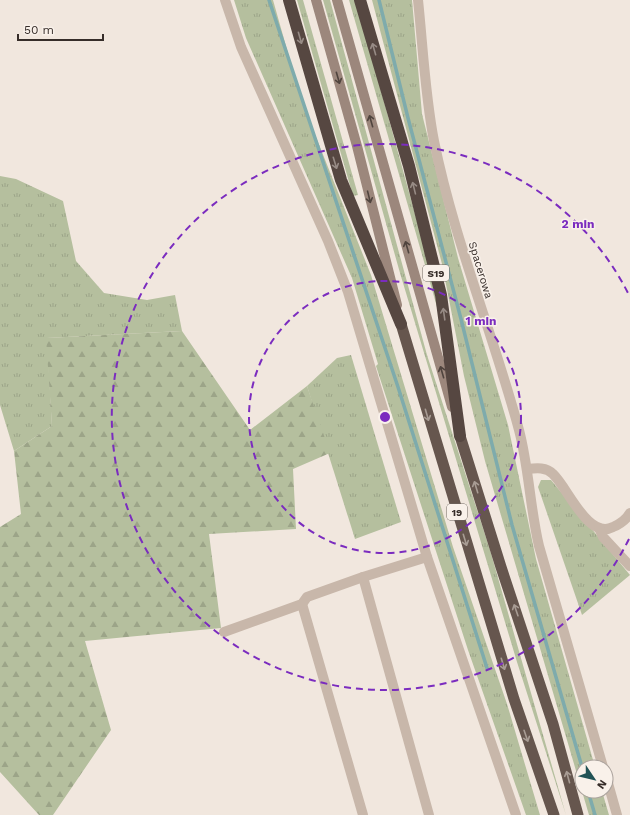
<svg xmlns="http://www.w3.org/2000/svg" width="630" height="815" viewBox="0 0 630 815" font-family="'Work Sans',sans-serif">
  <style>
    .grass { fill: url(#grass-tufts) }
    .forest { fill: url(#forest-firs) }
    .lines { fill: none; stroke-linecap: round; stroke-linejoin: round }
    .stream { stroke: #7eabac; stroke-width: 3.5 }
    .minor { stroke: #c8b7aa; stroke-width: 10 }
    .tertiary { stroke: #c8b7aa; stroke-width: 10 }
    .secondary { stroke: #9c877c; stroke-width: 10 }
    .trunk { stroke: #66564e; stroke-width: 11 }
    .motorway { stroke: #564741; stroke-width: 12 }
    .oneway { stroke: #978b85 }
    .oneway2 { stroke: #50443e }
    .oneway3 { stroke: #a89c94 }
    .ring { fill: none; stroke: #7b2cbf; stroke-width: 2; stroke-dasharray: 7 5 }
    .labels { text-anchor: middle; stroke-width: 3; stroke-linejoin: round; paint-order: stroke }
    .shield { fill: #f9f1ea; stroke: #706863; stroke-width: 1 }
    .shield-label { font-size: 10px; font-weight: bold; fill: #362d29 }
    .street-label { font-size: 11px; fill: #362d29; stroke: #f9f1ea }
    .centre { fill: #7b2cbf; stroke: #f9f1ea; stroke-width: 2 }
    .ring-label { font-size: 12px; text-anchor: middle; font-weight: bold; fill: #7b2cbf; stroke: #f9f1ea; stroke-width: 3; stroke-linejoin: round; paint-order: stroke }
  </style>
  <defs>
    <pattern id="grass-tufts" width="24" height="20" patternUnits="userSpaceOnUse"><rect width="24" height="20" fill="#b5bf9e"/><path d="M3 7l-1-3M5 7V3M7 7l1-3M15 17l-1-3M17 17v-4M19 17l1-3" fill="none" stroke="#9ca488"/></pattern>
    <pattern id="forest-firs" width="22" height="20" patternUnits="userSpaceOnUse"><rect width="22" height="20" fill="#b5bf9e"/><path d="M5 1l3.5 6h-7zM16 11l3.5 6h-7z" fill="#9ca488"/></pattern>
  </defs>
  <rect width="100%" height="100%" fill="#f1e7de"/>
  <g class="grass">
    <polygon points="234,0 273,0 295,78 314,132 371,275 453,547 507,704 540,815 526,815 468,650 376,366 378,364 352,278 246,38"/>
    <polygon points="297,0 303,0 358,195 353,196"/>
    <polygon points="323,0 330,0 427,355 490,550 566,815 517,662 400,273"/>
    <polygon points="349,0 356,0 428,261 439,314"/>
    <polygon points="372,0 412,0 422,114 458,258 508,425 536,559 595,767 582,767 582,791 602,791 609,815 589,815 485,461 464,376 442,264"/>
    <polygon points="0,176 16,179 63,201 76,261 104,293 147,300 175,295 182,331 47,338 52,426 14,451 0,405"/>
    <polygon points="351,355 401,522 355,539 307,386 337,358"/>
    <polygon points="541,480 551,480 630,575 582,615 538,487"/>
  </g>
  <polygon class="forest" points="182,331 250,430 307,386 330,453 293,469 296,529 209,534 221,628 85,641 111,730 53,815 39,815 0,772 0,527 21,514 14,451 52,426 46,338"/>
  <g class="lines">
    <g class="stream">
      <polyline points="269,0 398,387 487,668"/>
      <polyline points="379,0 408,118 461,319 512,525 582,767"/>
      <polyline points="588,791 595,815"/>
    </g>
    <g class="minor">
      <path d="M527,469C537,468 546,467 553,474C568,488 588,540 613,527C620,524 626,520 630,513"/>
      <polyline points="599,528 603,537 630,566"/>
      <polyline points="363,577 429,815"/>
      <polyline points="302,604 363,815"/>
      <polyline points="224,632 302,604 307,597 363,577 427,557"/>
    </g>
    <g class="tertiary">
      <polyline points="225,0 241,47 328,241 348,292 427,557 516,815"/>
      <path d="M418,0C423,47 425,95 434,141C454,240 493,333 519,430C529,468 530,508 539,546L603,767"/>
      <polyline points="606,776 617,815"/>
    </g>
    <g class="secondary">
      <polyline points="316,0 357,146 397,305"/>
      <polyline points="337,0 452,407"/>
    </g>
    <g class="trunk">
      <polyline points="401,324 514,699 554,815"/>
      <polyline points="460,436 501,567 553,724 578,815"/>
    </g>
    <g class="motorway">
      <polyline points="289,0 341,180 401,324"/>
      <polyline points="360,0 409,166 441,295 460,436"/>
    </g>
  </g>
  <defs><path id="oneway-shaft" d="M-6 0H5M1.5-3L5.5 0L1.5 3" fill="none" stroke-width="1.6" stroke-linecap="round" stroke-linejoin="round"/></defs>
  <g class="oneway">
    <use href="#oneway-shaft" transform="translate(300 38) rotate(74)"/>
    <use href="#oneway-shaft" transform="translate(374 49) rotate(-106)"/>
    <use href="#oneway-shaft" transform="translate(335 163) rotate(73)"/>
    <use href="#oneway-shaft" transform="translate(414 188) rotate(-104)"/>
    <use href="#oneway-shaft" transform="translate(444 314) rotate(-98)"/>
  </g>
  <g class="oneway2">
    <use href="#oneway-shaft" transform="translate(338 78) rotate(74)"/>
    <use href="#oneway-shaft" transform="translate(371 121) rotate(-106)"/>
    <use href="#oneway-shaft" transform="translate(369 197) rotate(76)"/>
    <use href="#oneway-shaft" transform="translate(407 247) rotate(-106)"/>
    <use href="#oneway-shaft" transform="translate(442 372) rotate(-106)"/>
  </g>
  <g class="oneway3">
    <use href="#oneway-shaft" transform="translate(427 415) rotate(74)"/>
    <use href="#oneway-shaft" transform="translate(476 487) rotate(-107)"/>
    <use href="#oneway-shaft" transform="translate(465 540) rotate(73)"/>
    <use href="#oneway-shaft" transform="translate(516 610) rotate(-109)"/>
    <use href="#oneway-shaft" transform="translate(503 664) rotate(73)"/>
    <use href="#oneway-shaft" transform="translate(526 736) rotate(71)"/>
    <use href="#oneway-shaft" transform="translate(568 777) rotate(-105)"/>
  </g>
  <g class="ring">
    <circle cx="385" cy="417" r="136"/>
    <path d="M629 539A273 273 0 1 1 629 295"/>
  </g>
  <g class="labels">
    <g class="shield">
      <rect x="423" y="265" width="26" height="16" rx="3"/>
      <rect x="447" y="504" width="20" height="16" rx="3"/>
    </g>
    <g class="shield-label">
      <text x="436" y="277">S19</text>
      <text x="457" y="516">19</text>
    </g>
    <g class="street-label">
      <text transform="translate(481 270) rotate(73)" y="4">Spacerowa</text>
    </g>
  </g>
  <circle cx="385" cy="417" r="6" class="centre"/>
  <g class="ring-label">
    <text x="578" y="228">2 min</text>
    <text x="481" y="325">1 min</text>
  </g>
  <g transform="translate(594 779) rotate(125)"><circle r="19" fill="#f9f1ea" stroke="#aba39d"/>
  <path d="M0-3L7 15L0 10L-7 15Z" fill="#215255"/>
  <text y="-6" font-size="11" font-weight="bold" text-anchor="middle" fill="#362d29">N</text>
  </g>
  <path d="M18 34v6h85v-6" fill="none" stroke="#362d29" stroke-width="2"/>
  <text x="24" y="34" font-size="12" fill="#362d29" stroke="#f9f1ea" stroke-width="3" paint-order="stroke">50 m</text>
</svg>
